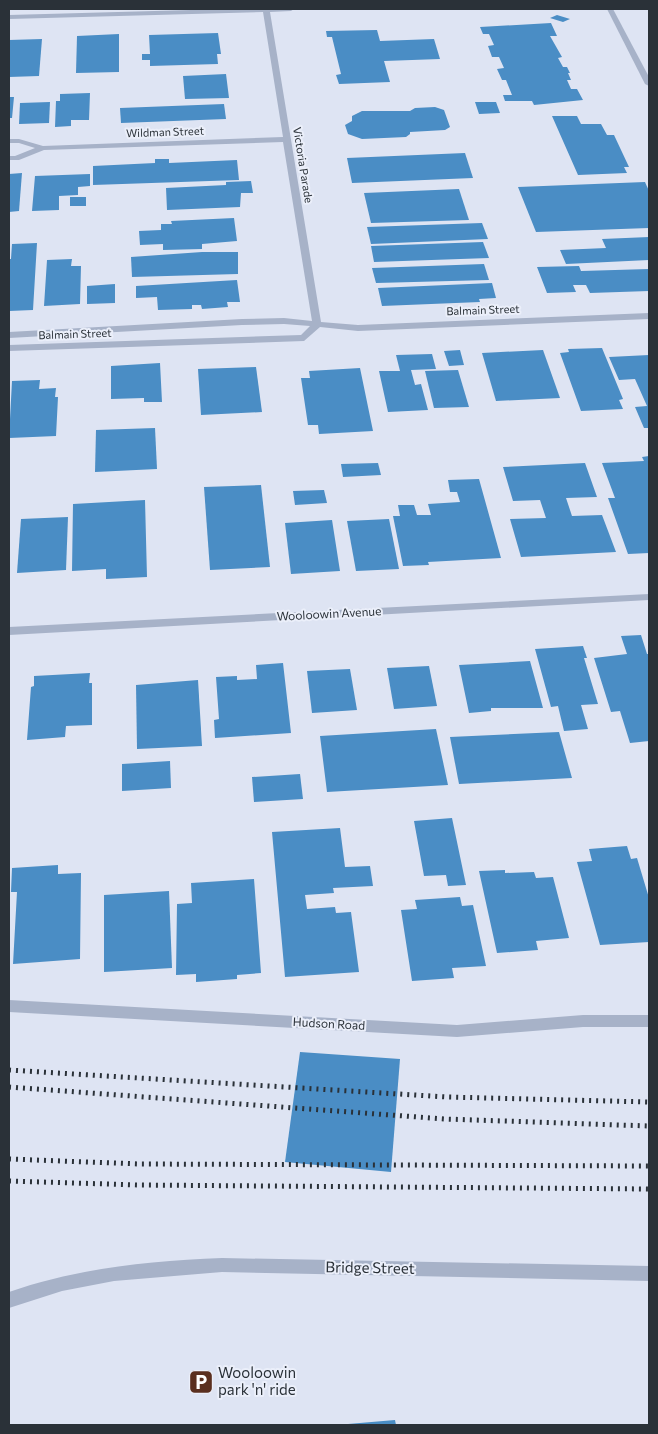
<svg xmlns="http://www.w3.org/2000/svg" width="658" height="1434" viewBox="0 0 658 1434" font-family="Commissioner,sans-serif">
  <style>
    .building { fill: #4a8dc5 }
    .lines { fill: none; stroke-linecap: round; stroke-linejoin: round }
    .minor { fill: #a7b2c8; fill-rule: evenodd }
    .rail { stroke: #2a3138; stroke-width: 5; stroke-dasharray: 2 5; stroke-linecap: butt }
    .labels { text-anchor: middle; stroke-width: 4; stroke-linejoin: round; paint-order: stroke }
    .far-street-label { font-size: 11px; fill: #2a3138; stroke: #ebeffa }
    .street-label { font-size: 12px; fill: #2a3138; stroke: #ebeffa }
    .near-street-label { font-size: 15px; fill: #2a3138; stroke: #ebeffa }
    .near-poi-label { font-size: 15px; fill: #2a3138; stroke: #ebeffa; text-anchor: start }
  </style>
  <rect width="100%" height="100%" fill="#dee4f3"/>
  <g class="building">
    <polygon points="557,15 570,19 563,22 550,18"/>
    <polygon points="551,23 557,36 550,36 562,57 558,58 563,67 567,67 570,73 568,73 571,80 567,80 571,89 577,89 583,100 534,105 532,101 505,101 503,95 512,95 506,80 502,80 497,69 504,68 499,57 492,57 488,46 494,45 489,34 483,34 480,27"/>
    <polygon points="377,30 380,41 434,39 440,59 384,61 390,82 339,84 336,75 341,74 332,37 327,37 326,31"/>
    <polygon points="218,33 221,54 217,54 218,64 150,66 150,60 142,60 142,54 150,54 149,35"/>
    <polygon points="119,34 119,72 76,73 77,36"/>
    <polygon points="42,39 39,76 9,77 9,40"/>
    <polygon points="226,74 229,98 185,99 183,76"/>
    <polygon points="90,93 89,120 71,120 71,126 55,127 56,101 60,101 60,94"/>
    <polygon points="9,97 14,97 12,118 9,118"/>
    <polygon points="50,102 49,123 19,124 20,103"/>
    <polygon points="475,102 496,102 500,113 479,114"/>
    <polygon points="224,104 226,119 121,123 120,108"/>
    <polygon points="435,107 444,110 450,127 445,130 410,132 410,134 406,137 362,139 348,134 345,125 352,121 352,116 362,111 410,111 415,108"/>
    <polygon points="552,116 577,116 581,124 601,124 607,135 614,135 629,167 624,167 627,173 578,175"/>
    <polygon points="465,153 473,178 352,183 347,158"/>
    <polygon points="155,159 169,159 169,163 237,160 239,180 93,185 93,166 155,163"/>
    <polygon points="22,173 19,211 9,212 9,174"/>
    <polygon points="90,174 90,186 78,187 78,195 59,196 59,210 32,211 35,176"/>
    <polygon points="251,181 253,193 241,193 240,207 167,210 166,188 226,185 226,182"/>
    <polygon points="645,182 649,191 649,228 536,232 518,187"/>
    <polygon points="459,189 469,220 371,223 364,193"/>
    <rect x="70" y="197" width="16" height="9"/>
    <polygon points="234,218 237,241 202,244 202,249 163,250 163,244 140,245 139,231 161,230 161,224 172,224 171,221"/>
    <polygon points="482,223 488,239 371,244 367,227"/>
    <polygon points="649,237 649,260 566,264 560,250 606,248 602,239"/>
    <polygon points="483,242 489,258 374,262 371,246"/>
    <polygon points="37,243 33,310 9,311 9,259 11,259 12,244"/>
    <polygon points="202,252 238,252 238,274 132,277 131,257"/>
    <polygon points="72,259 71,266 81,266 80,304 44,306 47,260"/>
    <polygon points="484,264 489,280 376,283 372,268"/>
    <polygon points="579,266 581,271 649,269 649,291 590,293 586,285 573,285 576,292 547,293 537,267"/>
    <polygon points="237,280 240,302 227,302 228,307 202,309 201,305 192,305 192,309 158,310 157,297 136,298 136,286"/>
    <polygon points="492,283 496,298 479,299 480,302 382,306 378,288"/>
    <polygon points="115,284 115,303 87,304 87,286"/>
    <polygon points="602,348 623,399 619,400 623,409 581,411 560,353 569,352 568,349"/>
    <polygon points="460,350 464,365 449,366 444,351"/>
    <polygon points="543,350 560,398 496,401 482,353"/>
    <polygon points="432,354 436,369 411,370 415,385 421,384 428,410 388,412 379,371 400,371 396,355"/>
    <polygon points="649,355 649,428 644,428 635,407 647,406 635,379 619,380 609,357"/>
    <polygon points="160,363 162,402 144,402 144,398 111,399 111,366"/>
    <polygon points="256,367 262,412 201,415 198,369"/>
    <polygon points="360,368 373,431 319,434 318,425 308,425 301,378 310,378 309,371"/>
    <polygon points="458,370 469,407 434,408 425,371"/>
    <polygon points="40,380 39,389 56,388 55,397 58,397 56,436 9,438 12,381"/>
    <polygon points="155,428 157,469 95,472 96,430"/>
    <polygon points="649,456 649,553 628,554 608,498 615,498 602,463 644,461 642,457"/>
    <polygon points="378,463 381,475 343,477 341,464"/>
    <polygon points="585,463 597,497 566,498 572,516 602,515 616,552 521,557 510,519 546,518 540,500 513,501 503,467"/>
    <polygon points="479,479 501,558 428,562 429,565 403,566 393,516 400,516 398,505 414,505 417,515 431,515 428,504 460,502 457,492 450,492 448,480"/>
    <polygon points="261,485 270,567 210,570 204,487"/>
    <polygon points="324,490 327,503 295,505 293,491"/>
    <polygon points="145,500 147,577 106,579 106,569 72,571 73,504"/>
    <polygon points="68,517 66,570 17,573 21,519"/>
    <polygon points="389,519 399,569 356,571 347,521"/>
    <polygon points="332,520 340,571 291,574 285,523"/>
    <polygon points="641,635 647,654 649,654 649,741 630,743 620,711 611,712 594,658 627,654 621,636"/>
    <polygon points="583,646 587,658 584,658 598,704 581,705 588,729 564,731 558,706 551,707 535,649"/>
    <polygon points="530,661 543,708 491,708 491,711 469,713 459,665"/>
    <polygon points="283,663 291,733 215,738 214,720 219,719 216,677 237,676 237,680 257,679 256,665"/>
    <polygon points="429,666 437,706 394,709 387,668"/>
    <polygon points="350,669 357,710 312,713 307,671"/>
    <polygon points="90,673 89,683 92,683 92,725 66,726 65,737 27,740 31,687 34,686 34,676"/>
    <polygon points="198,680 202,746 137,749 136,685"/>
    <polygon points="436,729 448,785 327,792 320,736"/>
    <polygon points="559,732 572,778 459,784 450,737"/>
    <polygon points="170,761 171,788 122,791 122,764"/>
    <polygon points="300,774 303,799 254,802 252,777"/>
    <polygon points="452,818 466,885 448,886 446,875 424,876 414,821"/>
    <polygon points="340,828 345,867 370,866 373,886 333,888 334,893 305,895 307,909 335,907 336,913 351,912 359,972 285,977 272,832"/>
    <polygon points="627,846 631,859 637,858 649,898 649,942 600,945 577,862 592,861 589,849"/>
    <polygon points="58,865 58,874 81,873 80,959 13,964 17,892 11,892 12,868"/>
    <polygon points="505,870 505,873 534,872 536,878 553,877 569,938 536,941 538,950 497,953 479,871"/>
    <polygon points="254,879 261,973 237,975 237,979 196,982 196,974 176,975 177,904 192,903 191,883"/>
    <polygon points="169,891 172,968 104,972 104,895"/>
    <polygon points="460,897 462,906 473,905 486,966 452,968 454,978 412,981 401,910 417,909 415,900"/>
    <polygon points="300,1052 400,1059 391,1172 285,1162"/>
    <polygon points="395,1420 396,1425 348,1425 348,1424"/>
  </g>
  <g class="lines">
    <g class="minor">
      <polygon points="227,9 294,9 291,11 270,12 321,322 358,325 649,313 649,319 358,331 320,327 304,341 9,351 9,345 301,335 310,326 284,324 242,325 9,338 9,332 242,319 284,318 312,321 283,142 44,150 19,160 9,160 9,156 15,156 35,148 19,143 9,143 9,139 19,139 43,146 283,137 263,12 9,19 9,15"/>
      <polygon points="607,9 613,9 649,77 649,86 645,84"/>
      <polygon points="649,594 649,600 9,635 9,627"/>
      <polygon points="9,1000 457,1025 583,1015 649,1015 649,1027 583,1027 457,1037 9,1012"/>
      <path d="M222,1258L649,1266V1281L222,1272L114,1281L62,1291L9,1308V1292C78,1268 149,1261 222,1258Z"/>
    </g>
    <g class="rail">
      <polyline points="9,1070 447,1097 649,1102"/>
      <polyline points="9,1087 445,1119 649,1126"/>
      <polyline points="9,1159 140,1164 649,1166"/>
      <polyline points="9,1181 139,1185 649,1189"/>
    </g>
  </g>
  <defs>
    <symbol id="parking-square" viewBox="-11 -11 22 22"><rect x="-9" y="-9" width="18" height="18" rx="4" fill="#5a2f1f" stroke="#ebeffa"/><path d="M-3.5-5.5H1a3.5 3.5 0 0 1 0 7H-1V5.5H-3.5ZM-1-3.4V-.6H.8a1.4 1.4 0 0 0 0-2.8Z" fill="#fff"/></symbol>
  </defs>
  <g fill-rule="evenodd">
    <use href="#parking-square" x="187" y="1368" width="28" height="28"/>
  </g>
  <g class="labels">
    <g class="far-street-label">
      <text transform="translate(165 132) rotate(-2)" y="4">Wildman Street</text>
      <text transform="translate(303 165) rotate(81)" y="4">Victoria Parade</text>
      <text transform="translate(483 310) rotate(-2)" y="4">Balmain Street</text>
      <text transform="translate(75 334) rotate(-2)" y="4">Balmain Street</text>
    </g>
    <g class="street-label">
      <text transform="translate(329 614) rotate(-3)" y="4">Wooloowin Avenue</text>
      <text transform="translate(329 1024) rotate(3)" y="4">Hudson Road</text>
    </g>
    <g class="near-street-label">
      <text transform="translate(370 1268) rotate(1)" y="5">Bridge Street</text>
    </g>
    <g class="near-poi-label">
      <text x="218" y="1378">Wooloowin<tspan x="218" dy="17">park 'n' ride</tspan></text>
    </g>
  </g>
  <rect width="658" height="1434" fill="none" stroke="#2a3138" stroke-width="20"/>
</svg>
